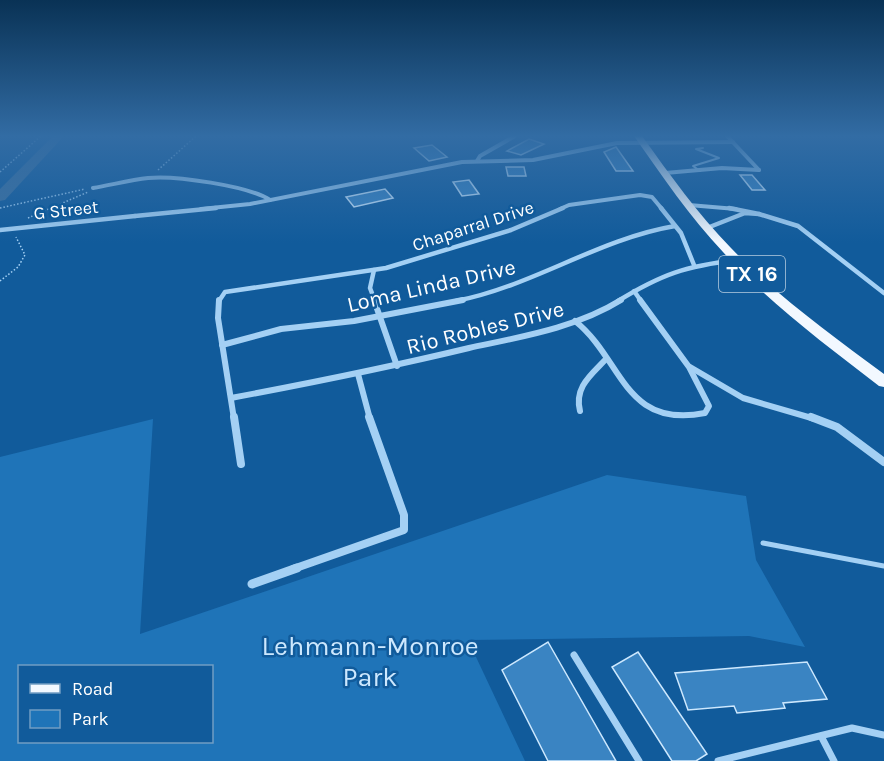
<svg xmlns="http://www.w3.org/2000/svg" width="884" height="761" viewBox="0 0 884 761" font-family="Karla,sans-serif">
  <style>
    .green { fill: #1f74b8; fill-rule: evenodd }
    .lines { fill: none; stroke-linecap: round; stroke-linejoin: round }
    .river { fill: #3c709f; fill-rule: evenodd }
    .building { fill: #3a84c2; stroke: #cde8fe; stroke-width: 1.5 }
    .path { stroke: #a4d0f4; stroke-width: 1.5; stroke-dasharray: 1.5 2; stroke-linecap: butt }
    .lane-far2 { stroke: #a4d0f4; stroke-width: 2 }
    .lane-far1 { stroke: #a4d0f4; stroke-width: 5 }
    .lane { stroke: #a4d0f4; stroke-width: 7 }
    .street-far4 { stroke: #a4d0f4; stroke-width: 4 }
    .street-far3 { stroke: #a4d0f4; stroke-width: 4.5 }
    .street-far2 { stroke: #a4d0f4; stroke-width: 6 }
    .street-far1 { stroke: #a4d0f4; stroke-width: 8 }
    .street { stroke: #a4d0f4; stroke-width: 9 }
    .primary { fill: #f2f8ff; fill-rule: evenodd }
    .street-bridge { stroke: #a4d0f4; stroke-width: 4.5 }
    .labels { text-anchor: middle; stroke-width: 5; stroke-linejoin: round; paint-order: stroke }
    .far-street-label { font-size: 18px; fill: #fff; stroke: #115b9b }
    .shield { fill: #115b9b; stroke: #b8cee1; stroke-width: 1.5 }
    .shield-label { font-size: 21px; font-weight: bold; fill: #fff }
    .street-label { font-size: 22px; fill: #fff; stroke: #115b9b }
    .near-park-label { font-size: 27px; fill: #cde8fe; stroke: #115b9b }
  </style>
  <rect width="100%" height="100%" fill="#115b9b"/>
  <path class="green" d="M153,419L140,634L607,475L746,496L756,560L805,647L749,636L468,640L525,761H0V457ZM20,666H212V742H20Z"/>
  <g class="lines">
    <polygon class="river" points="53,136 64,136 5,200 0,201 0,189"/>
  </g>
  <g class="building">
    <polygon points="529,139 544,144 521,155 507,151"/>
    <polygon points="432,145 447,157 429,161 414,148"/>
    <polygon points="616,147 633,171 616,171 604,152"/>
    <polygon points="506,167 524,167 526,176 508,176"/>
    <polygon points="740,175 752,175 765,190 752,190"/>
    <polygon points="469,180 479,194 462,196 453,182"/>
    <polygon points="385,189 393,198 354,207 346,197"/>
    <polygon points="548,642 616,761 548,761 502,670"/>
    <polygon points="638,652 707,754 696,761 672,761 612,667"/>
    <polygon points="807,662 827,699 783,703 785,708 737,713 734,706 688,710 675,673"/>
  </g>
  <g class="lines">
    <g class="path">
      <polyline points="158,170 196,136"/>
      <polyline points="0,172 41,136"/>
      <polyline points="0,208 85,189"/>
      <polyline points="28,218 88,192"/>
      <polyline points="0,281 18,267 25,255 16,237"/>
    </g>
    <polyline class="lane-far2" points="700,171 693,166 719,158 696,149 703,148"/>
    <polyline class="lane-far1" points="763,543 884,566"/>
    <g class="lane">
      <polyline points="574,655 639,761"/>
      <polyline points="821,736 834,761"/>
      <polyline points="718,761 852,728 884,735"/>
    </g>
    <g class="street-far4">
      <polyline points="727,136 759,170"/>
      <polyline points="477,161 480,156 515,136"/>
      <polyline points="665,173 722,168 759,170"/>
      <path d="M93,188C111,185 130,180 148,178C174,175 249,186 270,200"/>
      <polyline points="689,205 736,209"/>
      <polyline points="201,209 250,204 462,162 533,160 617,143 733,142"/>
      <polyline points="560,209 569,205 640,195 652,197 662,209"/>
    </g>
    <g class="street-far3">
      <polyline points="661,208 681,233 694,265"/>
      <polyline points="759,214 798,226 884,293"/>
      <polyline points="135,216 216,208"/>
      <polyline points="707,228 745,213 759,214 729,208"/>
      <polyline points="374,270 370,288 375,301"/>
      <polyline points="634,291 641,301"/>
      <polyline points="219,301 225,292 386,268 511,230 563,208"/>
      <path d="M456,301C533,286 598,239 675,226"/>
      <path d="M618,301C662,274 686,266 737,260"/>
    </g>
    <g class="street-far2">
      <polyline points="219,300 218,318 234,419"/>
      <polyline points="374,300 397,366"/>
      <path d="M575,321C623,359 623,429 705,413L709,406L689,367L640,300"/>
      <polyline points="222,345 281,329 354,321 463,300"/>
      <polyline points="690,367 743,398 815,419"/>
      <polyline points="358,374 370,419"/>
      <path d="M231,398C311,383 390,367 469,348C520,337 576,328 621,300"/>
      <path d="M580,411C574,387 591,375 606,359"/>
    </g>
    <g class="street-far1">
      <polyline points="234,417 241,464"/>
      <polyline points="811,417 837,427 884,462"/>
      <polyline points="293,569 404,530 404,515 369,417"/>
    </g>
    <polyline class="street" points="252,584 297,568"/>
    <path class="primary" d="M634,136H642C670,175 698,214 731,248C777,296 831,335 884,374V387L879,386C825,344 769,303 723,252C690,217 662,176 634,136Z"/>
    <polyline class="street-bridge" points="0,230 135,216"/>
  </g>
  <linearGradient id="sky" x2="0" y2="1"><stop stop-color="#093255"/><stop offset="0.56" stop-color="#326ca4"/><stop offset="1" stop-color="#326ca4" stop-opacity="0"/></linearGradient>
  <rect width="884" height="243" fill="url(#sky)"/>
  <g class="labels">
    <g class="far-street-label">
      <text transform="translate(66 210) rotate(-6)" y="6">G Street</text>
      <text transform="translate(473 226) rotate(-18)" y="6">Chaparral Drive</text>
    </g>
    <rect class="shield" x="719" y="256" width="66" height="36" rx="4.5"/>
    <g class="shield-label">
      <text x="752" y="281">TX 16</text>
    </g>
    <g class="street-label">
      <text transform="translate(431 285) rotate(-13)" y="8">Loma Linda Drive</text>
      <text transform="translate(485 327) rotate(-14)" y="8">Rio Robles Drive</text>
    </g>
    <g class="near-park-label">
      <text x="370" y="655">Lehmann-Monroe<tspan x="370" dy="31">Park</tspan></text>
    </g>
  </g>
  <rect x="18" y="665" width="195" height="78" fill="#115b9b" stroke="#709dc3" stroke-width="1.5"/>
  <rect x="30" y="684" width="30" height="9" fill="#f2f8ff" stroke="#709dc3" stroke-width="1.5"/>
  <text x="72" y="695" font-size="18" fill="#ffffff">Road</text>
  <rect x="30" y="710" width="30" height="18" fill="#1f74b8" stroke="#709dc3" stroke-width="1.5"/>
  <text x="72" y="725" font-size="18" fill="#ffffff">Park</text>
</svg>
